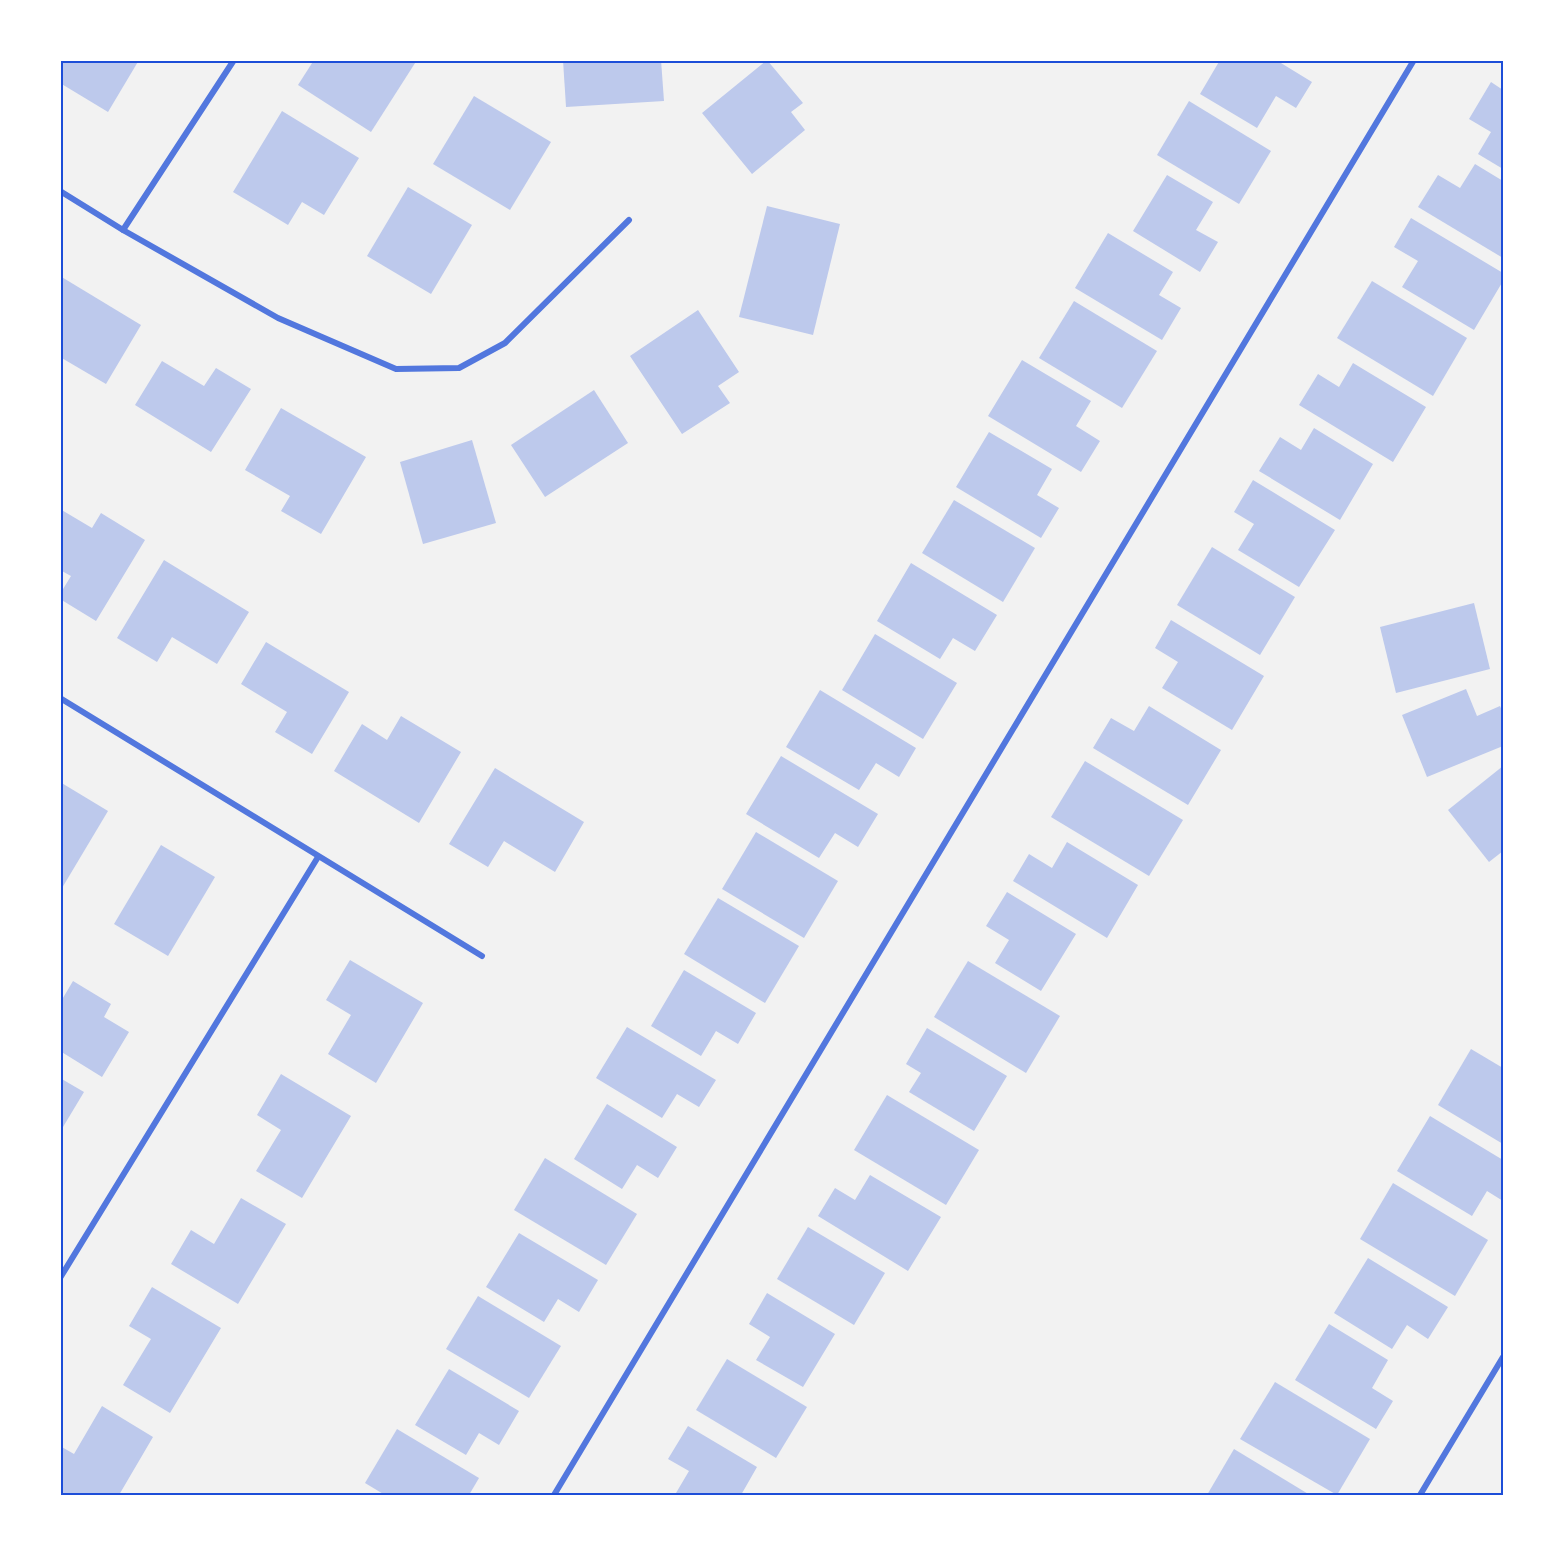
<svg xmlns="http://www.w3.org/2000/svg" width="1563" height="1555" viewBox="0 0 1563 1555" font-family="'Open Sans',sans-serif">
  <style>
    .building { fill: #bdc9ec }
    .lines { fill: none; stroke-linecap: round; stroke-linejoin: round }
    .minor { stroke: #5277de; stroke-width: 6 }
    .neatline { fill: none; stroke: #1d4ed8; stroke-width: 2 }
  </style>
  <rect width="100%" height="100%" fill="#f2f2f2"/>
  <g class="building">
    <polygon points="60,60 139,60 108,112 60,83"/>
    <polygon points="314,60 417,60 371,132 298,85"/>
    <polygon points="563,60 661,60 664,101 566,107"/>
    <polygon points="767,60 803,103 791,112 805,130 752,174 702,113"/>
    <polygon points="1220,60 1276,60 1312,82 1296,108 1276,96 1257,128 1200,94"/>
    <polygon points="1491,82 1503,90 1503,169 1478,154 1491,132 1469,119"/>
    <polygon points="474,96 551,142 510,210 433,164"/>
    <polygon points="1189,101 1271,151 1239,204 1157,155"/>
    <polygon points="282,111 359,158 324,215 302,202 288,225 233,192"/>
    <polygon points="1475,164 1503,181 1503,258 1418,207 1438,175 1460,188"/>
    <polygon points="1167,175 1213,202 1196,230 1218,242 1200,272 1133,231"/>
    <polygon points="408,187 472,225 431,294 367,256"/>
    <polygon points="767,206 840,224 813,335 739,317"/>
    <polygon points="1411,218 1503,273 1503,281 1474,330 1402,287 1418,261 1394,247"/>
    <polygon points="1108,233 1173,272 1159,295 1181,308 1162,340 1075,288"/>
    <polygon points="60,276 141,325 106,384 60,357"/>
    <polygon points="1372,281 1467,338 1433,396 1337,338"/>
    <polygon points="1074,301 1157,351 1122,408 1039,358"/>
    <polygon points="698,310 739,372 718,386 730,403 682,434 630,356"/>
    <polygon points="1022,360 1091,401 1076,426 1100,441 1081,472 988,416"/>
    <polygon points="162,361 204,386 216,368 251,389 211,452 135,405"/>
    <polygon points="1353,363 1426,407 1393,462 1299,405 1318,374 1339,387"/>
    <polygon points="594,390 628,443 545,497 511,445"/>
    <polygon points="281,408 366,457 321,534 281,511 290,496 245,470"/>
    <polygon points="1314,428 1373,464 1340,520 1259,471 1280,437 1301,450"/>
    <polygon points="989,432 1052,469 1037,495 1059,508 1041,538 956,487"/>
    <polygon points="472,440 496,523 423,544 400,462"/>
    <polygon points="1253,480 1335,530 1299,587 1238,550 1254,524 1234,512"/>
    <polygon points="954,500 1035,548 1003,602 922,553"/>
    <polygon points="60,509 92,528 101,513 145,540 96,621 60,599 60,594 71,576 60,570"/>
    <polygon points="1212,547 1295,597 1260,655 1177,605"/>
    <polygon points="164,560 249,612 217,664 172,637 157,662 117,638"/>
    <polygon points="911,563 997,615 975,651 953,638 940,659 877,621"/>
    <polygon points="1474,603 1490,669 1396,693 1380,627"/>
    <polygon points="1171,620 1264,676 1232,730 1162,688 1178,662 1155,648"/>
    <polygon points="875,634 957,683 923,739 842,690"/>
    <polygon points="266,642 349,692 312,754 275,732 287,712 241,684"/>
    <polygon points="1466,689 1477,716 1500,706 1503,713 1503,746 1427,777 1402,715"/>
    <polygon points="820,690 916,748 899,777 876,763 859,790 786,747"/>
    <polygon points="1149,706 1221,750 1188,805 1093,748 1111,718 1134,731"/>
    <polygon points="401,716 461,752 419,823 334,771 362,724 387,740"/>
    <polygon points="781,756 878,814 858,847 835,833 819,858 746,814"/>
    <polygon points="1085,761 1183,820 1149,876 1051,817"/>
    <polygon points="1503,766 1503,851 1489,862 1448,810"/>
    <polygon points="495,768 584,822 555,872 504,841 488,867 449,844"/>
    <polygon points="60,782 108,811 62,888 60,887"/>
    <polygon points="756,832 838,881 804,938 722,889"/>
    <polygon points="1067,842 1138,885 1107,938 1013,881 1029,854 1052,868"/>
    <polygon points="161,845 215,877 168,956 114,924"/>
    <polygon points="1007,892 1076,934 1041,991 995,963 1009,940 986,926"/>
    <polygon points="718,898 799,946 765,1003 684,954"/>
    <polygon points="350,960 423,1003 376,1083 328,1054 351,1015 326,1000"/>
    <polygon points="968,961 1060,1016 1026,1073 934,1017"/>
    <polygon points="684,970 756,1013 738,1044 716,1031 701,1056 651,1026"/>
    <polygon points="73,981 111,1004 104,1017 129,1032 102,1077 60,1051 60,1003"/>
    <polygon points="627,1027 716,1080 699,1107 677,1094 662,1118 596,1078"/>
    <polygon points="927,1028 1007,1076 974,1131 909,1092 921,1073 906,1064"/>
    <polygon points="1471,1049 1503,1068 1503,1144 1438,1105"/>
    <polygon points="281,1074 351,1116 302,1198 256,1171 281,1130 257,1115"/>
    <polygon points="60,1078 84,1092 60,1132"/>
    <polygon points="887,1095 979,1150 946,1205 854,1150"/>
    <polygon points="607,1104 677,1147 658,1178 637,1165 622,1189 574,1159"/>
    <polygon points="1430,1116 1503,1160 1503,1201 1487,1191 1472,1216 1397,1171"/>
    <polygon points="545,1158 637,1214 606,1265 514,1210"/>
    <polygon points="870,1175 941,1217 908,1271 818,1216 835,1188 855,1200"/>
    <polygon points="1393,1183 1488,1240 1455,1296 1360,1239"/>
    <polygon points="241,1198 286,1224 238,1304 171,1264 191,1230 214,1244"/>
    <polygon points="808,1227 885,1273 854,1325 777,1279"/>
    <polygon points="519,1233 598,1280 579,1312 558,1299 544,1322 486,1287"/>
    <polygon points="1368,1258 1448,1307 1428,1339 1407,1325 1392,1349 1334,1313"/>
    <polygon points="152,1287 221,1328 170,1413 123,1385 151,1339 129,1326"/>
    <polygon points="767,1293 835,1334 803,1387 756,1360 770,1337 749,1324"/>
    <polygon points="478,1296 561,1346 529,1398 446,1349"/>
    <polygon points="1329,1324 1388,1360 1372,1388 1393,1401 1376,1429 1295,1380"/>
    <polygon points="727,1359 807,1407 776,1458 696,1410"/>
    <polygon points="449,1369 519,1411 499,1445 479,1433 466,1455 415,1425"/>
    <polygon points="1275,1382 1370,1439 1337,1495 1240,1439"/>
    <polygon points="102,1406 153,1437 119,1495 61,1495 60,1446 74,1454"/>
    <polygon points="688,1426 757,1467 741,1495 679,1495 676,1493 689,1471 668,1459"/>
    <polygon points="397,1429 479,1478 469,1495 385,1495 365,1483"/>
    <polygon points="1234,1449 1310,1495 1207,1495"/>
  </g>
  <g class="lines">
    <g class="minor">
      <polyline points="60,191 123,230 278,318 396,369 459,368 505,343 629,220"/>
      <polyline points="123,230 234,60"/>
      <polyline points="60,698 482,956"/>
      <polyline points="60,1278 318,857"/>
      <polyline points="554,1495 1414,60"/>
      <polyline points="1420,1495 1503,1357"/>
    </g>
  </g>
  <rect width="1563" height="1555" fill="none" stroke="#ffffff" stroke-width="123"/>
  <rect x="62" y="62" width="1440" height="1432" class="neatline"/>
</svg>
